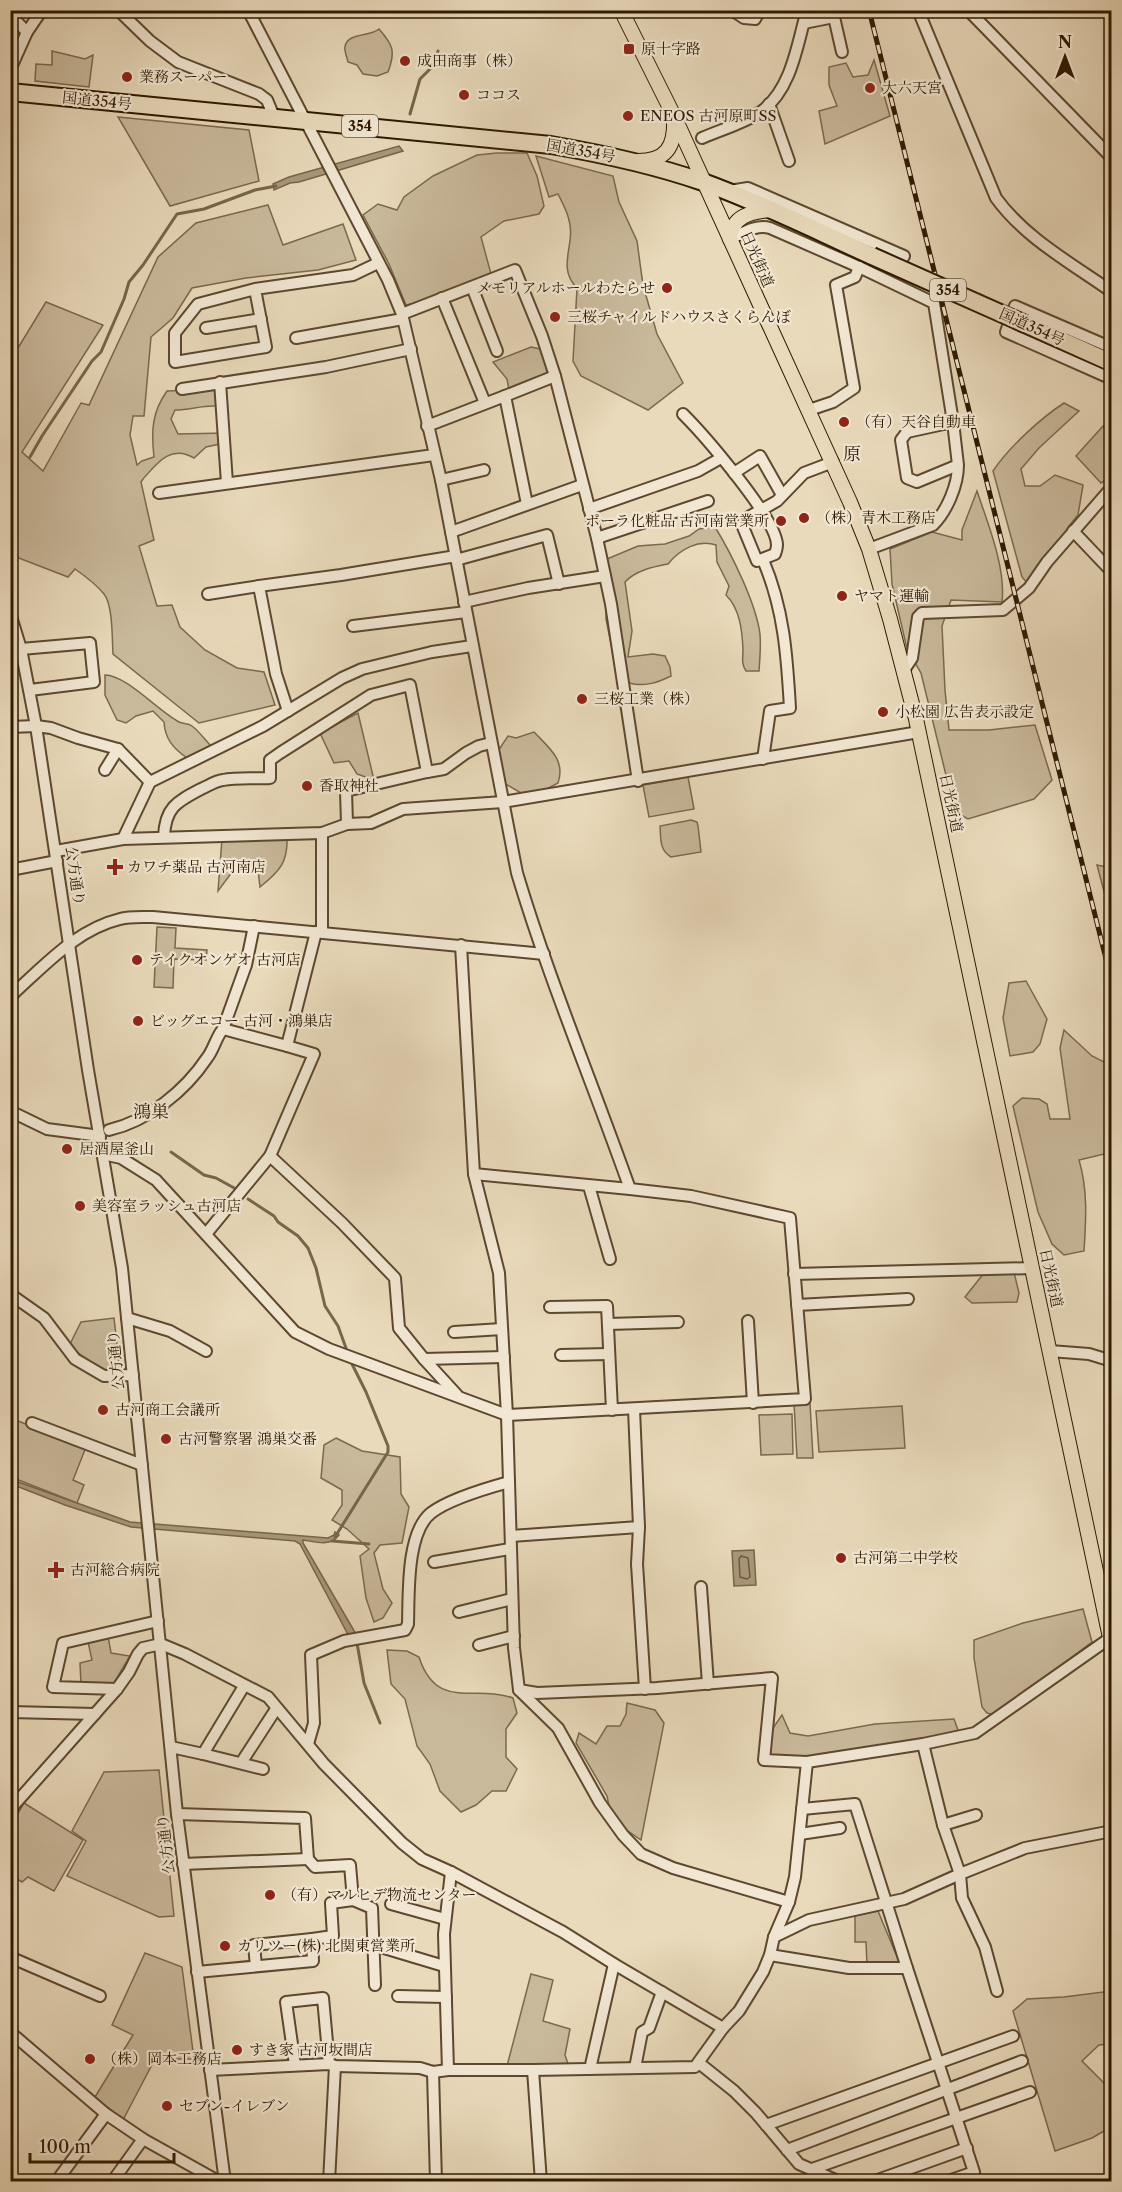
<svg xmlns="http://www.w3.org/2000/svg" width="1122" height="2192" viewBox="0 0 1122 2192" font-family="'Libre Caslon Text','Noto Serif JP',serif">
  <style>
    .green { fill: #c9b99b; stroke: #7c684e; stroke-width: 1.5 }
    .water { fill: #a9987b; stroke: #78654a; stroke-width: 1.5 }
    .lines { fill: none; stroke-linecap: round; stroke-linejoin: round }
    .shore { stroke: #6c583e; stroke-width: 1.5 }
    .stream { stroke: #78654a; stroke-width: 3 }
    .minor-casing { stroke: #5d482f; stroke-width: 14 }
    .major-casing { stroke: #2e1800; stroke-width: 16 }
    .highway-casing { stroke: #2e1800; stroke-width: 20 }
    .minor { stroke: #f1e7d3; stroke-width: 10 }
    .major { stroke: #e9dabb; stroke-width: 14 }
    .highway { stroke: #e9dabb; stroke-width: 16 }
    .rail-casing { stroke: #2e1800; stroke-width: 5 }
    .rail { stroke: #f1e7d3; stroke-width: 3; stroke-dasharray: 9; stroke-linecap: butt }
    .highway-bridge-casing { stroke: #2e1800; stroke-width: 20; stroke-linecap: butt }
    .highway-bridge { stroke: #e9dabb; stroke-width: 16 }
    .poi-dot { fill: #8f2418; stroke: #f1e7d3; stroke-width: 2 }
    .labels { text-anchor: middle; stroke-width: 4.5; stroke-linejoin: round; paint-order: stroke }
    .shield { fill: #f1e7d3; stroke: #68563f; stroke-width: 1.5 }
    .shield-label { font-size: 14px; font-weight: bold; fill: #2e1800 }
    .poi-label { font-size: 15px; fill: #2e1800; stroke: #f1e7d3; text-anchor: start }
    .street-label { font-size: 15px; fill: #2e1800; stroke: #f1e7d3 }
    .quarter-label { font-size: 18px; fill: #2e1800; stroke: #f1e7d3 }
  </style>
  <rect width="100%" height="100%" fill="#e9dabb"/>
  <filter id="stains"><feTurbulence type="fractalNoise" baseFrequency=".00333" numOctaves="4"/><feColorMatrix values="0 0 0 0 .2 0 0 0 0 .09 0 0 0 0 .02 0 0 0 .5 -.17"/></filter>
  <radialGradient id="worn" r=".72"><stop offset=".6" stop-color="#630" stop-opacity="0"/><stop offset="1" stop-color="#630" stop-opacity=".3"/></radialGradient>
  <g class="green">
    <path d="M379,29C393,45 396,51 388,72L377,76L363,74L357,65L348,62C347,57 344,51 345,47C347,32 371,37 379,29Z"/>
    <polygon points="52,51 85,59 93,55 89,87 35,81 36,64 52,65"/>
    <polygon points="874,60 890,116 825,144 819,111 837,106 829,85 829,67 846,63 853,77 868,75"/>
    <polygon points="118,117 249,130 259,181 170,206"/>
    <polygon points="497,153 527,153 537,176 544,206 539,214 504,221 481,237 491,274 426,301 406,305 389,264 363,215 378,204 397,210 404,197 433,176 477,155"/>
    <path d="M536,156L613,176L619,202L637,241L643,285L657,334L683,383L648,410L581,376L573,361L577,288C556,267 576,245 569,220C567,211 562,202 558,194L549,197Z"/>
    <path d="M268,205L283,245L343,224L356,260L318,270L246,278L192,288L173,318L151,337L144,416H133L130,435L137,465L142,461L154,457C151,431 152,412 167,391L218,389L217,406C202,405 190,410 175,410L171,419L178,434L226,433L220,444L206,447L194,458C171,444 157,463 143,479L141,482L154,540L139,546L157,606L172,605L180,627L205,650L237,668L264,672L275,705L199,723L113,654C112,639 113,605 104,594C96,584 85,576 75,569L68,577L11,555L10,361L46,302L103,325L22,452L43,471L81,403L89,405L158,257L196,223Z"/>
    <polygon points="531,347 540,349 550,375 509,390 507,379 493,362"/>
    <path d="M1064,403L1079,411L1039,448L1021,469L1025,486H1040L1055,475L1083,485L1078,515L1069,526L1065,536L1036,567L1028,584L1022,577L993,471C1009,447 1041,418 1064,403Z"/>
    <polygon points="1103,426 1108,436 1111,436 1111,477 1101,483 1076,456"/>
    <path d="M977,491C988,524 1006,568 1002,602L951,600L942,626L945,690L949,730H989L1035,725L1052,780L1034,799L968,819L955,812L921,673L907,649L892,584L890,549L932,532L962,540V530Z"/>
    <path d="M715,527C731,553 756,603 760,634C761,646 760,658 759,671H746C741,663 743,659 743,649C742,630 740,609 726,595L729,586L717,562L716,545C699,539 680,549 668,564C653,567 636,570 625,582L632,631L628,657L653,654L665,656L670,667L671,676C657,683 644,687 629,683L614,659L606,619L607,559L638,546L665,544L689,536L699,529Z"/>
    <path d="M105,675C126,675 158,711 179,722C183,724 188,723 192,726C199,731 205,740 211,746L200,753L187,758C173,748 165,739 164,722L153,711L136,716L126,723L117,720L105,695Z"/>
    <polygon points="358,713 374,780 357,774 349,761 334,763 320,733"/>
    <path d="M534,732C549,748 566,760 558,783L545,790L521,793L504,783L498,751L508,736L516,738Z"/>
    <polygon points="688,777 694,809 649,817 643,785"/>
    <path d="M691,820L697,822L698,826L701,852L671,857C659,850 661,838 660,826Z"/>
    <path d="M287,837C288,862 280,871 260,887L258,870L235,868L218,891L222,839Z"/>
    <polygon points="1097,865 1111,868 1111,918"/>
    <polygon points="157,927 176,928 175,948 207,950 206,960 174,959 173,988 154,987"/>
    <polygon points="1026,981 1047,1019 1040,1044 1033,1052 1010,1056 1003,1018 1009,983"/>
    <path d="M1064,1030L1092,1056L1110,1065L1111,1069L1112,1149L1108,1153L1079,1160C1088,1190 1086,1220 1084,1251L1064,1255L1052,1244L1038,1212L1013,1106L1022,1098L1039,1099L1047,1104L1050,1119H1070L1060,1048Z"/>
    <polygon points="1014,1272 1019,1293 1017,1302 972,1303 965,1297 984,1273"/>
    <polygon points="114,1318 120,1370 104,1372 69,1346 81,1322"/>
    <polygon points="794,1403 810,1403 813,1458 797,1458"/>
    <polygon points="902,1406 905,1448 819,1452 816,1411"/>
    <polygon points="792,1414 793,1454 761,1455 759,1415"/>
    <polygon points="10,1418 86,1447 73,1480 84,1485 77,1503 11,1477"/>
    <polygon points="336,1438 362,1451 400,1457 401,1494 409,1507 402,1543 380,1545 374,1553 383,1589 392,1603 383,1618 374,1622 366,1598 360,1556 369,1549 347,1529 332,1520 342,1505 342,1490 321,1478 324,1445"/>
    <polygon points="1083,1609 1092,1642 995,1715 987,1713 982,1707 974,1658 974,1640 1023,1623"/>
    <polygon points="108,1636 111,1653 130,1656 112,1686 81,1684 80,1663 92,1660 88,1642"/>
    <path d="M387,1650L407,1651L419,1657C437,1712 475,1684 513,1698L517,1713L506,1729V1757L517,1769L506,1791H492L476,1805L461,1812L440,1791L430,1764L417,1746L405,1699L391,1684Z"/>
    <polygon points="627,1703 655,1710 664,1723 641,1840 612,1820 607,1796 576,1743 579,1733 596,1744 607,1726 620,1726 626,1714"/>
    <polygon points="782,1715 790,1733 808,1736 875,1724 954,1719 959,1733 808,1758 769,1756 769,1734"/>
    <polygon points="159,1770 174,1916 159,1917 67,1876 86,1841 72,1831 104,1772"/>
    <polygon points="24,1803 83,1840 54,1891 28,1877 22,1882 11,1875 11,1826"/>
    <polygon points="878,1911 900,1964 867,1965 866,1942 855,1942 855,1916"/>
    <polygon points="145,1953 182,1967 194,2059 155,2059 123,2120 109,2111 95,2097 133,2035 112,2025"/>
    <polygon points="531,1974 553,1980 543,2021 570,2029 565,2055 569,2067 507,2066"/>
    <polygon points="1111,1991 1111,2044 1099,2045 1082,2061 1111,2090 1111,2127 1092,2138 1055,2151 1013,2011 1027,1999 1064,1997"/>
  </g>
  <g class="water">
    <polygon points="399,146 403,151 299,182 290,183 274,190 273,184 289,177"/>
    <path d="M10,1479L130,1522L328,1538L334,1535L335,1532L339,1535C330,1547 317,1542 303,1540V1543L360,1641L353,1644L300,1544L295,1541L131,1527L65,1505L11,1484Z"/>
    <polygon points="754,1550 756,1585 734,1586 732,1551"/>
  </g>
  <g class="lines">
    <polygon class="shore" points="741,1556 748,1558 750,1577 747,1579 740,1577 739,1559"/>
    <g class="stream">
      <polyline points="410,114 420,79 435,64 438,51"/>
      <polyline points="30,457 42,436 92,361 101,352 124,299 129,282 143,265 177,214 204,209 255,190 276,186"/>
      <polyline points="171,1152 204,1175 216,1178 236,1189"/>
      <polyline points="248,1199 274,1216 278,1222 298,1236 308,1248 316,1268 325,1306 338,1326 346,1348"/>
      <polyline points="335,1537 388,1452 388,1446 366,1392 352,1364"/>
      <polyline points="332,1541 369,1544"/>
      <polyline points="357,1643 364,1683 380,1723"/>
    </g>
    <defs>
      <g id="minor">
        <polyline points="118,10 150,41 178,62 259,94 267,100 274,117"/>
        <polyline points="732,10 744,18 755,19 760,10"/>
        <path d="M918,10L996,198C1025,238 1071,263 1112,292"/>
        <polyline points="968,10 1112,158"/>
        <polyline points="10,15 27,32"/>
        <polyline points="804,23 834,17 842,52"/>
        <polyline points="10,70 27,32 42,10"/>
        <polyline points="769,104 789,161"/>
        <path d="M702,138C720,130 747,122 762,111C792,88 797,45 807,10"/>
        <polyline points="729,191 748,188 904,256 896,271"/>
        <path d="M730,239C743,233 756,224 770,228L859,267L934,303L953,422"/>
        <polyline points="472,287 497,351"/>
        <polyline points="255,289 266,347 175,362 175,333 198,304 255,289 353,275 378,263"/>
        <polyline points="442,298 485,403"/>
        <polyline points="402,314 515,270 542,336 555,376 597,538 611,604 638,781"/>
        <polyline points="206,328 261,319"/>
        <polyline points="296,338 403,319"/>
        <polyline points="1112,348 1015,306 1006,332 1112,379"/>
        <polyline points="220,382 227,483"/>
        <polyline points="182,389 326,367 411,349"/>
        <polyline points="809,410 833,402 854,388 836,285 855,277 859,267"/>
        <path d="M683,414C703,434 777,519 777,545C777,548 776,551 775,554L757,561L743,527L745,519L777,501L804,473L833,462"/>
        <polyline points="427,426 505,396"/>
        <polyline points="734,473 760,456 782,495"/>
        <polyline points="441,480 484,470"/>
        <polyline points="159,493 434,455"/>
        <polyline points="527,504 505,396 555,376"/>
        <polyline points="589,509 698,471 721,458"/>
        <polyline points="1073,531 1112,572"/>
        <polyline points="451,532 582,485"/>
        <polyline points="597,538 708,501"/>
        <path d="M869,549L933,525C947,511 958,485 958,465L917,482L907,478L901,440L907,432L953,422L958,465"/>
        <polyline points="456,560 547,535 559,584"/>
        <path d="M763,560C784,609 787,656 790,708L770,711L763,759"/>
        <polyline points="208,594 259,586"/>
        <polyline points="464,602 528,588 605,576"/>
        <polyline points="10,613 21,649 36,726 88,1070 122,1268 177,1814 225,2182"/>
        <polyline points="353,626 466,612"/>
        <polyline points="21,649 90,643 94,682 30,690"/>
        <polyline points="904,670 912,658 918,617 922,613 1003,610 1029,588 1047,562 1112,487"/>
        <polyline points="288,711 276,674 259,586 341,575 456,556"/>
        <polyline points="10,727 36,726 51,728 78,738 118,749 150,782"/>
        <polyline points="105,770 118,749"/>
        <polyline points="427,772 444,769 466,753 479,746 491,743"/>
        <path d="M164,837C165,808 176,802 201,789C208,786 215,781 223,780C238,777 255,779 270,778V760L280,753L371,695L410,685L427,772L346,791L347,824"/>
        <polyline points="123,839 150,782 263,726 342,678 362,669 432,652 472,646"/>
        <polyline points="56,851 123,839 322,833 347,824 371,823 403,809 503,802 919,732"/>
        <polyline points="10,870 57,861"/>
        <polyline points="254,926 246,965 223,1029 287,1046 316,932"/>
        <polyline points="322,932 322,833"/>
        <polyline points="461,945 474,1174 499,1273 507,1415 514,1648 519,1690 558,1728 600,1803 623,1835 641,1854 673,1868 789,1902"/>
        <path d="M10,998L15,992C47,963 78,929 120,919C130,916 142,917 153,917L544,954"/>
        <polyline points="10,1111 47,1129 100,1136"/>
        <path d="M109,1130C148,1121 185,1091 207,1058C214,1049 216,1037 223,1029"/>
        <path d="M103,1154L121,1158L156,1180L295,1332L329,1349L507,1415L805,1399L790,1218L691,1196L630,1189C593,1084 549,980 517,873L441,480L402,314L388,280L248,10"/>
        <polyline points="270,1156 342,1223 395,1278 399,1328 424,1359"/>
        <polyline points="474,1174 630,1189"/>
        <polyline points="589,1186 610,1259"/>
        <polyline points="206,1234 270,1156 314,1054 287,1046"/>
        <polyline points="794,1274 1032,1268"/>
        <polyline points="10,1294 44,1318 75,1359 104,1376 133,1375"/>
        <polyline points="797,1305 908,1299"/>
        <polyline points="550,1307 607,1306 612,1410"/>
        <polyline points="127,1318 170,1331 206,1351"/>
        <polyline points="748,1321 753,1403"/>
        <polyline points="608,1324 678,1322"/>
        <polyline points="454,1332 502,1329"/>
        <polyline points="1050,1351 1089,1354 1112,1361"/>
        <polyline points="561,1355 609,1354"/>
        <polyline points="457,1395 424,1359 504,1357"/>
        <polyline points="32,1423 142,1465"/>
        <polyline points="639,1527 637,1564 645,1689"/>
        <polyline points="511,1536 639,1527 634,1409"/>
        <polyline points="434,1562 510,1549"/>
        <polyline points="701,1587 708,1684"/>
        <polyline points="459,1612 512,1599"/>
        <polyline points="479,1645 514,1636"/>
        <polyline points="117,1689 53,1687 63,1643 158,1621"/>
        <polyline points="519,1690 537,1693 657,1688 772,1678 764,1760 807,1762 923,1744 975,1733 1110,1638"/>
        <polyline points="10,1712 95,1714"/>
        <path d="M308,1744L314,1723L311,1655L344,1641L405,1630L408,1624C409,1595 406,1533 431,1513C449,1499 487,1488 509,1482"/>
        <polyline points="923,1744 943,1825"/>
        <polyline points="171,1747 203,1754 244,1686"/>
        <polyline points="203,1754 263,1769"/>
        <polyline points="241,1763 276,1709"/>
        <polyline points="10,1812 15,1804 117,1689 129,1672 138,1654 143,1648 161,1644 185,1654 268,1697 324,1764 402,1843 422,1859 451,1872 563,1932 614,1964 723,2028"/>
        <polyline points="177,1814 305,1818 308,1859 315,1867 350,1865 353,1900"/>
        <polyline points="800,1834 840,1828"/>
        <polyline points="183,1864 308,1859"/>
        <polyline points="391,1904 445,1919"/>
        <polyline points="774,1937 809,1920 904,1899 960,1874 943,1825 976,1815"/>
        <polyline points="374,1945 444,1966"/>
        <polyline points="770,1955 849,1968 907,1968 855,1804 802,1809"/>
        <polyline points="10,1961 12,1958 100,1996"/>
        <polyline points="256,1966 254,1945 312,1939"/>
        <polyline points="907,1968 974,2172 945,2182"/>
        <polyline points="197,1972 313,1961 312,1939 333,1936 331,1903 353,1900 372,1908 375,1985"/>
        <polyline points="997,1991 985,1947 962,1898 960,1874 1025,1848 1112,1831"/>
        <polyline points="398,1996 446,1997"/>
        <polyline points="10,2032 106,2114 143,2139 220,2182"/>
        <polyline points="699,2063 734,2091 756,2113 799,2164 840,2182"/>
        <polyline points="295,2065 286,2002 323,1998 329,2064"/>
        <polyline points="635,2068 642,2032 649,2028 662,1992"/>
        <polyline points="590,2069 614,1964"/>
        <polyline points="210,2070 329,2064 335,2066 420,2068 433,2072 448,2070 533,2070 695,2067 723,2028 739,2011 763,1972 770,1955 774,1937 789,1902 795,1877 807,1762"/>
        <polyline points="448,2070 444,1934 451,1872"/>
        <polyline points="533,2070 541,2182"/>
        <polyline points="433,2072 436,2182"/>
        <polyline points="766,2125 1013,2036"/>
        <polyline points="787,2150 1022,2061"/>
        <polyline points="812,2169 1030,2092"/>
        <polyline points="10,2180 12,2182"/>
        <polyline points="56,2182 106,2114"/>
        <polyline points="112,2182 143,2139"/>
        <polyline points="329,2182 335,2066"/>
        <polyline points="872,2182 967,2148"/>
      </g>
      <g id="major">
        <polyline points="621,10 674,116 850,502 869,549 890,619 916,719 1112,1647"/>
        <path d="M638,161C666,161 675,147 674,120"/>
        <path d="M730,239C732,216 750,212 770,210"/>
      </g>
      <g id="highway">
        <path d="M10,92L551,145C603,154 654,165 703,182C761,203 817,231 872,256"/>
        <polyline points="1025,324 1112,363"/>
      </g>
    </defs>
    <use href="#minor" class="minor-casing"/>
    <use href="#major" class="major-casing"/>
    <use href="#highway" class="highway-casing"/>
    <use href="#minor" class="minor"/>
    <use href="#major" class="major"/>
    <use href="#highway" class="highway"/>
    <defs>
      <polyline id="rail" points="869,10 1112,983"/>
    </defs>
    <use href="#rail" class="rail-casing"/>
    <use href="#rail" class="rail"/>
    <defs>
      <polyline id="highway-bridge" points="872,256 1025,324"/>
    </defs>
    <use href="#highway-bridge" class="highway-bridge-casing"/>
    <use href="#highway-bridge" class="highway-bridge"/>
  </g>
  <g class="poi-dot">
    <rect x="623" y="43" width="12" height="12" rx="3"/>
    <circle cx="405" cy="61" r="6"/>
    <circle cx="127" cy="77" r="6"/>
    <circle cx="870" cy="88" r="6"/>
    <circle cx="464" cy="95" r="6"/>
    <circle cx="628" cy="116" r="6"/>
    <circle cx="667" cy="288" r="6"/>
    <circle cx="555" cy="317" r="6"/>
    <circle cx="844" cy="422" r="6"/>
    <circle cx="804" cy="518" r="6"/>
    <circle cx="781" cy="521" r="6"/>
    <circle cx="842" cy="596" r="6"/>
    <circle cx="582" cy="699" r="6"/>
    <circle cx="883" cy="712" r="6"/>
    <circle cx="307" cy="786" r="6"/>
    <path d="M112 858h6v6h6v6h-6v6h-6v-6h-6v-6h6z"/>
    <circle cx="137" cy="960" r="6"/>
    <circle cx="138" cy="1021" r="6"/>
    <circle cx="67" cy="1149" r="6"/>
    <circle cx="80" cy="1206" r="6"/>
    <circle cx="103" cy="1410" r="6"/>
    <circle cx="166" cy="1439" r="6"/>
    <circle cx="841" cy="1558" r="6"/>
    <path d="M53 1561h6v6h6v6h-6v6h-6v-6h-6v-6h6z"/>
    <circle cx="270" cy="1895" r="6"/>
    <circle cx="225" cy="1946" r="6"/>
    <circle cx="237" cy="2050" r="6"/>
    <circle cx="90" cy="2059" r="6"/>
    <circle cx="167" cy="2106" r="6"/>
  </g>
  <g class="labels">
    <g class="shield">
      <rect x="342" y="115" width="36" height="22" rx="4.5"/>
      <rect x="930" y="279" width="36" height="22" rx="4.5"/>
    </g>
    <g class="shield-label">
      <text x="360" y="131">354</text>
      <text x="948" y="295">354</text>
    </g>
    <g class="poi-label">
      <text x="641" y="54">原十字路</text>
      <text x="417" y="66">成田商事（株）</text>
      <text x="139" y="82">業務スーパー</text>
      <text x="882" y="93">大六天宮</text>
      <text x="476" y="100">ココス</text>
      <text x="640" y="121">ENEOS 古河原町SS</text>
      <text x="655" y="293" text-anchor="end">メモリアルホールわたらせ</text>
      <text x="567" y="322">三桜チャイルドハウスさくらんぼ</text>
      <text x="856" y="427">（有）天谷自動車</text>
      <text x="816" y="523">（株）青木工務店</text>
      <text x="769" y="526" text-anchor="end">ポーラ化粧品 古河南営業所</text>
      <text x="854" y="601">ヤマト運輸</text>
      <text x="594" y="704">三桜工業（株）</text>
      <text x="895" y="717">小松園 広告表示設定</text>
      <text x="319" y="791">香取神社</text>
      <text x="127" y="872">カワチ薬品 古河南店</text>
      <text x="149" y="965">テイクオンゲオ 古河店</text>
      <text x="150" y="1026">ビッグエコー 古河・鴻巣店</text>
      <text x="79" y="1154">居酒屋釜山</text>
      <text x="92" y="1211">美容室ラッシュ古河店</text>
      <text x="115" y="1415">古河商工会議所</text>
      <text x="178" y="1444">古河警察署 鴻巣交番</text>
      <text x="853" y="1563">古河第二中学校</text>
      <text x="70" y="1575">古河総合病院</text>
      <text x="282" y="1900">（有）マルヒデ物流センター</text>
      <text x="237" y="1951">カリツー(株) 北関東営業所</text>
      <text x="249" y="2055">すき家 古河坂間店</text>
      <text x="102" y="2064">（株）岡本工務店</text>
      <text x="179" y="2111">セブン-イレブン</text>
    </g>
    <g class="street-label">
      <text transform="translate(97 101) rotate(6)" y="5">国道354号</text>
      <text transform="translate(581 151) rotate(10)" y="5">国道354号</text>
      <text transform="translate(757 259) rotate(66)" y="5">日光街道</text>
      <text transform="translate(1032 327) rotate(24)" y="5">国道354号</text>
      <text transform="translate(951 803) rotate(78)" y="5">日光街道</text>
      <text transform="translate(75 876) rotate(82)" y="5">公方通り</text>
      <text transform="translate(1051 1278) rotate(78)" y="5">日光街道</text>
      <text transform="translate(116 1360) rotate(-96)" y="5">公方通り</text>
      <text transform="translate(166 1844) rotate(-97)" y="5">公方通り</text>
    </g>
    <g class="quarter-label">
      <text x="852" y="460">原</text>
      <text x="151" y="1118">鴻巣</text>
    </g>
  </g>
  <rect width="1122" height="2192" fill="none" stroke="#e9dabb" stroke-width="36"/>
  <rect x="12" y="12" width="1098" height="2168" fill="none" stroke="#2e1800" stroke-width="3"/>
  <rect x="18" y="18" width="1086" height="2156" fill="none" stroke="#2e1800" stroke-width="1.5"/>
  <g transform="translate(1065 57)" stroke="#f1e7d3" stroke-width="4.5" paint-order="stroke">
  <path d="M0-4.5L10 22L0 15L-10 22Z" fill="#2e1800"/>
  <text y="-9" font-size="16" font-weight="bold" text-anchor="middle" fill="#2e1800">N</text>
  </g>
  <path d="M30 2153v9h144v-9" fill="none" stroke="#2e1800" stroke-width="3"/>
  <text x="39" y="2153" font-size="18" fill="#2e1800" stroke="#f1e7d3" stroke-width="4.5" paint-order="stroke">100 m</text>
  <rect width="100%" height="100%" filter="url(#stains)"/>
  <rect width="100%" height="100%" fill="url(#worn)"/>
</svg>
